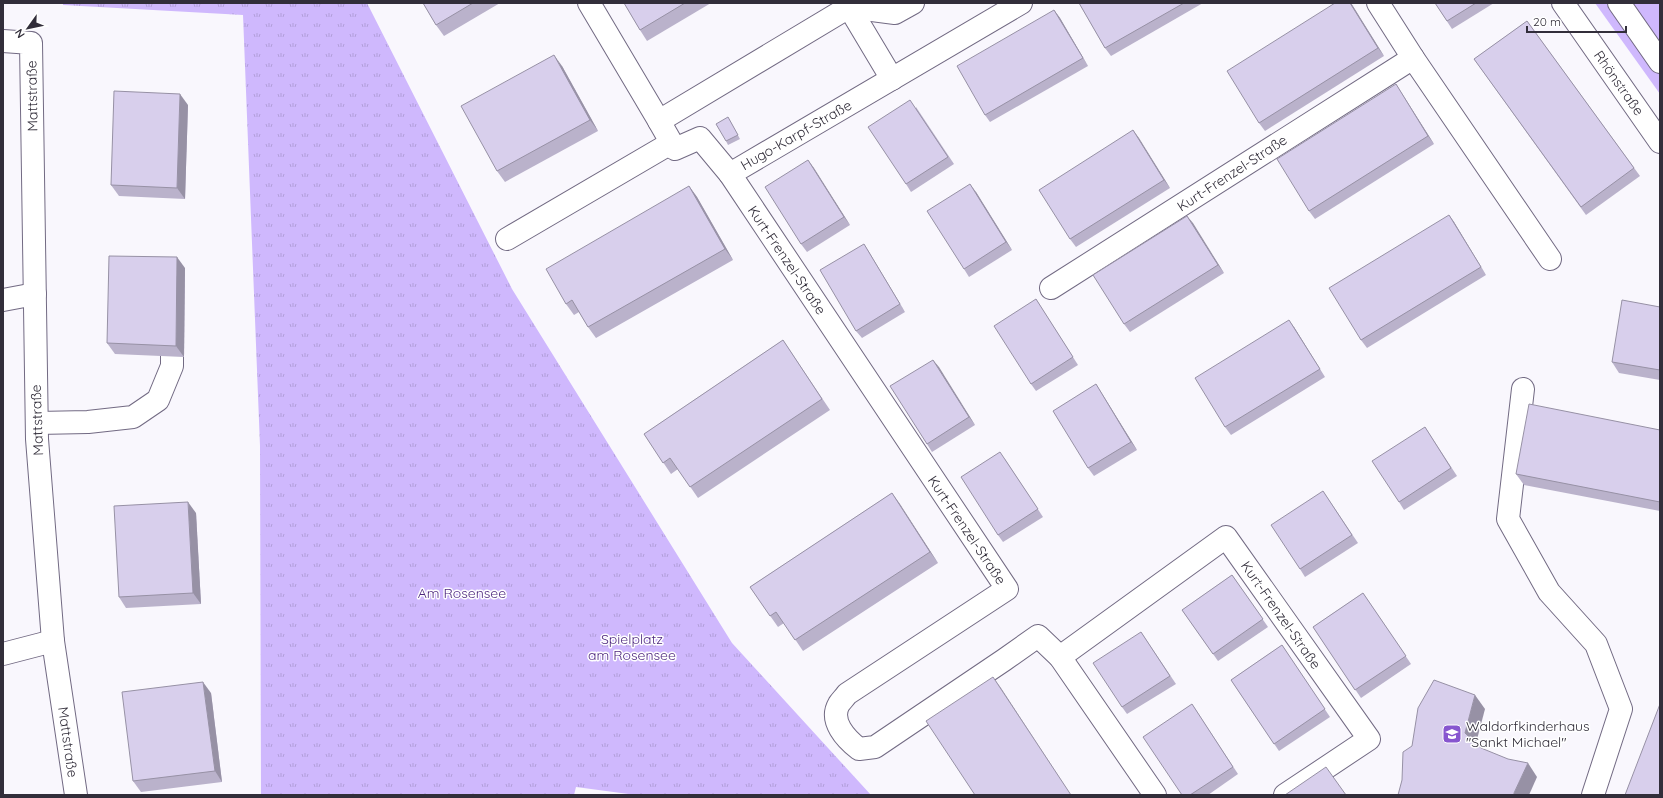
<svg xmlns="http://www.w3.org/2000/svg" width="1663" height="798" viewBox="0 0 1663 798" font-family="Quicksand,sans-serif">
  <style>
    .green { fill: #cfb8fd }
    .park { fill: url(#park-tufts) }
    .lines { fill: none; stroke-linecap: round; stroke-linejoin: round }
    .minor-casing { stroke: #726a83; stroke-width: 24 }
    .minor { stroke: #fff; stroke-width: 22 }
    .wall { fill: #bab2cb }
    .shaded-wall { fill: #9791a5 }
    .building { fill: #d8cfec; stroke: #9791a5 }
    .labels { text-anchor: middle; stroke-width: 3; stroke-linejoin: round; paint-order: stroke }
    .street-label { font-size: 14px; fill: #322e3a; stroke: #fff }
    .park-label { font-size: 14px; fill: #4d277e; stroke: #fff }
    .poi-label { font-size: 14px; fill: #322e3a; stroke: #fff; text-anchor: start }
  </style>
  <defs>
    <pattern id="park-tufts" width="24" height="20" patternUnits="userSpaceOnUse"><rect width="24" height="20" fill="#cfb8fd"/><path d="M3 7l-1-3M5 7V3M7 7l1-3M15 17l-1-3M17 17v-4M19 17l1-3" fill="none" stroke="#b29eda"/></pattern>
  </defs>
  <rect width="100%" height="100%" fill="#f9f7fd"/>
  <polygon class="green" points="1595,3 1660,3 1660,94"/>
  <polygon class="park" points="63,3 367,3 512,289 732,643 871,795 636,795 576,787 574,795 261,795 260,446 243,15 63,5"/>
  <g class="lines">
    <defs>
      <g id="minor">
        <polyline points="589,3 659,121"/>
        <polyline points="913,3 895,13 849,7 659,121 675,149 700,138 730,174 1021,3"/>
        <polyline points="1378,3 1413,58 1550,259"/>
        <polyline points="1563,3 1660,142"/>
        <polyline points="1619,3 1660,62"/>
        <polyline points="849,7 892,79"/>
        <polyline points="3,41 31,43 37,439 53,641 76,795"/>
        <path d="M730,174L1007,589L847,694C845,697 841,701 839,704C829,721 846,739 859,749L875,747L1004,660L1038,636L1060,657L1155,795"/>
        <polyline points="507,239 671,143"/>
        <polyline points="1051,288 1413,58"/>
        <polyline points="3,300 35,294"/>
        <polyline points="1523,389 1508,519 1549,592 1596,644 1621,709 1593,795"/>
        <polyline points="37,423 88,422 133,417 158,400 172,366 172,356"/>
        <polyline points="3,654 53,641"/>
        <polyline points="1060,657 1226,537 1369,739 1285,795"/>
      </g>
    </defs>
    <use href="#minor" class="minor-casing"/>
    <use href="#minor" class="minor"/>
  </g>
  <g class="wall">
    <polygon points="423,3 500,3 444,36 436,25"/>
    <polygon points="624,3 711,3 647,41 640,30"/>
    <polygon points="1079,3 1203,3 1111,56 1105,48"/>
    <polygon points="1351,3 1384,56 1265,131 1259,123"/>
    <polygon points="1435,3 1494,3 1452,29"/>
    <polygon points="1054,10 1060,18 1088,66 990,122 985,115"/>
    <polygon points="1527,21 1640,176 1586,215 1474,59"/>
    <polygon points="562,66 598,131 505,182 497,171"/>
    <polygon points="1396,84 1434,144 1315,219 1309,211"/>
    <polygon points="188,105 185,199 119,196 111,185"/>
    <polygon points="916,107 954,164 911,192 906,184"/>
    <polygon points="728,117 740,139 728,145 726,141"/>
    <polygon points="1133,130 1170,188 1076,247 1070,239"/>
    <polygon points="808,160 850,225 807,252 801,244"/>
    <polygon points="689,186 697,197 733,260 596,338 588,327 579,312 574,315 566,304"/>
    <polygon points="976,192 1012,250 969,277 964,269"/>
    <polygon points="1449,215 1454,222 1486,275 1367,348 1361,340"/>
    <polygon points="1187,216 1224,273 1130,332 1124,324"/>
    <polygon points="864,244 869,252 905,312 862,338 856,331"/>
    <polygon points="185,268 184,357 115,354 107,343"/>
    <polygon points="1036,299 1078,365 1036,391 1031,384"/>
    <polygon points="1660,307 1660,380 1619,373 1612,362"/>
    <polygon points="1294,327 1325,377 1231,435 1225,427"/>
    <polygon points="783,340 830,410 698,498 678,469 671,474 644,434"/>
    <polygon points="933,360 975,425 932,452 927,444"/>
    <polygon points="1096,384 1137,450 1094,476 1088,468"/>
    <polygon points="1425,427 1457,476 1404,510 1399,502"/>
    <polygon points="1660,430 1660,511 1524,485 1516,474"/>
    <polygon points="1005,459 1043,517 1003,542 998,535"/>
    <polygon points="1323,491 1358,543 1305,577 1300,569"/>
    <polygon points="892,493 938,563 803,651 784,623 778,627 750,587"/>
    <polygon points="196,513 201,604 126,608 119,597"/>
    <polygon points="1232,575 1268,627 1218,661 1182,610"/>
    <polygon points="1363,593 1411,664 1361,698 1313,627"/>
    <polygon points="1141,632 1176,684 1127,714 1122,707"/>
    <polygon points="1282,645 1330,717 1279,751 1231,680"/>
    <polygon points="211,693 222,782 141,792 133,781"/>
    <polygon points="1192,704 1238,774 1208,795 1182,795"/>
  </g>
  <g class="shaded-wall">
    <polygon points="1350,3 1351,3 1384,56 1378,48"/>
    <polygon points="1054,10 1060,18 1088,66 1083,58"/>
    <polygon points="554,55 562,66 598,131 590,120"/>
    <polygon points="1396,84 1401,92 1434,144 1428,136"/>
    <polygon points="180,94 188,105 185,199 177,188"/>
    <polygon points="1133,130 1139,138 1170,188 1164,180"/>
    <polygon points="808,160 814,168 850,225 844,217"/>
    <polygon points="970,184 976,192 1012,250 1006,242"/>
    <polygon points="689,186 697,197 733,260 725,249"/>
    <polygon points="1449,215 1454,222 1486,275 1481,267"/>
    <polygon points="1187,216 1193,223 1224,273 1218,265"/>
    <polygon points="864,244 869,252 905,312 900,304"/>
    <polygon points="177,257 185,268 184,357 176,346"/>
    <polygon points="1289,320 1294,327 1325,377 1320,369"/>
    <polygon points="933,360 939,367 975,425 969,417"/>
    <polygon points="1096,384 1101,392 1137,450 1131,442"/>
    <polygon points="892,493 900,504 938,563 930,552"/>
    <polygon points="188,502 196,513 201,604 193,593"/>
    <polygon points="993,677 1001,688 1071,795"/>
    <polygon points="203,682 211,693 222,782 215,771"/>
    <polygon points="1475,695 1485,709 1475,747 1465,733"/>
    <polygon points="1528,763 1537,777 1529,795 1514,795 1514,793"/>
  </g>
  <g class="building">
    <polygon points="423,3 473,3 436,25"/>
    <polygon points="624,3 685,3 640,30"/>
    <polygon points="1079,3 1184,3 1105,48"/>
    <polygon points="1335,3 1350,3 1378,48 1259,123 1227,71"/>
    <polygon points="1435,3 1476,3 1447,21"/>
    <polygon points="1054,10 1083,58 985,115 957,66"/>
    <polygon points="1527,21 1634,168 1581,207 1474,59"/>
    <polygon points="554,55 590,120 497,171 461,106"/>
    <polygon points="1396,84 1428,136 1309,211 1277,159"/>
    <polygon points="114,91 180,94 177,188 111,185"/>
    <polygon points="910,100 948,157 906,184 868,127"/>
    <polygon points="728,117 738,135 726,141 716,124"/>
    <polygon points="1133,130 1164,180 1070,239 1039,190"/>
    <polygon points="808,160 844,217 801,244 765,187"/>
    <polygon points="970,184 1006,242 964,269 927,211"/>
    <polygon points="689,186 725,249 588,327 572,300 566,304 546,269"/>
    <polygon points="1449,215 1481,267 1361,340 1329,288"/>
    <polygon points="1187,216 1218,265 1124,324 1093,275"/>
    <polygon points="864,244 900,304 856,331 820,270"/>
    <polygon points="109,256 177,257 176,346 107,343"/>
    <polygon points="1036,299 1073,357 1031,384 994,326"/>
    <polygon points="1622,300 1660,307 1660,370 1612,362"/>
    <polygon points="1289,320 1320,369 1225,427 1195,378"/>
    <polygon points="783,340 822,399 690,487 670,458 663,463 644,434"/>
    <polygon points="933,360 969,417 927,444 890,386"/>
    <polygon points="1096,384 1131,442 1088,468 1053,411"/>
    <polygon points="1529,404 1660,430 1660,502 1516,474"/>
    <polygon points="1425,427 1451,468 1399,502 1372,461"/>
    <polygon points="1000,452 1038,509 998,535 961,477"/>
    <polygon points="1323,491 1352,535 1300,569 1271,525"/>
    <polygon points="892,493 930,552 795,640 776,612 770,616 750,587"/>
    <polygon points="188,502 193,593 119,597 114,506"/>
    <polygon points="1232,575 1263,619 1213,654 1182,610"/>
    <polygon points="1363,593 1406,656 1355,690 1313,627"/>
    <polygon points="1141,632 1170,676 1122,707 1093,663"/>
    <polygon points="1282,645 1325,709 1274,744 1231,680"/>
    <polygon points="993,677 1071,795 975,795 926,721"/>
    <polygon points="1434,680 1475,695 1465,733 1481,748 1508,759 1528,763 1514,793 1514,795 1398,795 1402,780 1403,752 1412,746 1418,708"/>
    <polygon points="203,682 215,771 133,781 122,692"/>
    <polygon points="1192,704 1233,767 1190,795 1182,795 1143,737"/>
    <polygon points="1660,704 1660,795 1625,795"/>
    <polygon points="1326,767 1346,795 1285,795"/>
  </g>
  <defs>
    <symbol id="school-square" viewBox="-11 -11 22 22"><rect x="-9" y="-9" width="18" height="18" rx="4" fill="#8756cf" stroke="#fff"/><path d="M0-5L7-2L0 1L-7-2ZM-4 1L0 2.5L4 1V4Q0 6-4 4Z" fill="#fff"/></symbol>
  </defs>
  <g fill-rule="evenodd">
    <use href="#school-square" x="1441" y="723" width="22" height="22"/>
  </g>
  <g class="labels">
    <g class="street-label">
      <text transform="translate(1619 83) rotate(55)" y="5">Rhönstraße</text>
      <text transform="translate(32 96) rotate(-91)" y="5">Mattstraße</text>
      <text transform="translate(796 135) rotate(-30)" y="5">Hugo-Karpf-Straße</text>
      <text transform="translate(1232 173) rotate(-33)" y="5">Kurt-Frenzel-Straße</text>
      <text transform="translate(787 260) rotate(56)" y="5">Kurt-Frenzel-Straße</text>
      <text transform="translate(37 420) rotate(-92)" y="5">Mattstraße</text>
      <text transform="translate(967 530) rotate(56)" y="5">Kurt-Frenzel-Straße</text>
      <text transform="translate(1281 615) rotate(55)" y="5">Kurt-Frenzel-Straße</text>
      <text transform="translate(68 742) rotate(82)" y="5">Mattstraße</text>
    </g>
    <g class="park-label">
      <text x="462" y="598">Am Rosensee</text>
      <text x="632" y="644">Spielplatz<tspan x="632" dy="16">am Rosensee</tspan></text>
    </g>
    <g class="poi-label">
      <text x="1466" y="731">Waldorfkinderhaus<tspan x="1466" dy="16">"Sankt Michael"</tspan></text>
    </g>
  </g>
  <rect width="1663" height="798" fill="none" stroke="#322e3a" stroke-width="8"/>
  <g transform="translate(28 28) rotate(237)" stroke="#ffffff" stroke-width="3" paint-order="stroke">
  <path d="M0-3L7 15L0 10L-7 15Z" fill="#322e3a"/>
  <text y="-6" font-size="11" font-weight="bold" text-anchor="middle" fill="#322e3a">N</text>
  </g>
  <path d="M1527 26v6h99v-6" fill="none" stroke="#322e3a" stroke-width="2"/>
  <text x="1533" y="26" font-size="12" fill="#322e3a" stroke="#ffffff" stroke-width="3" paint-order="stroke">20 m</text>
</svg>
